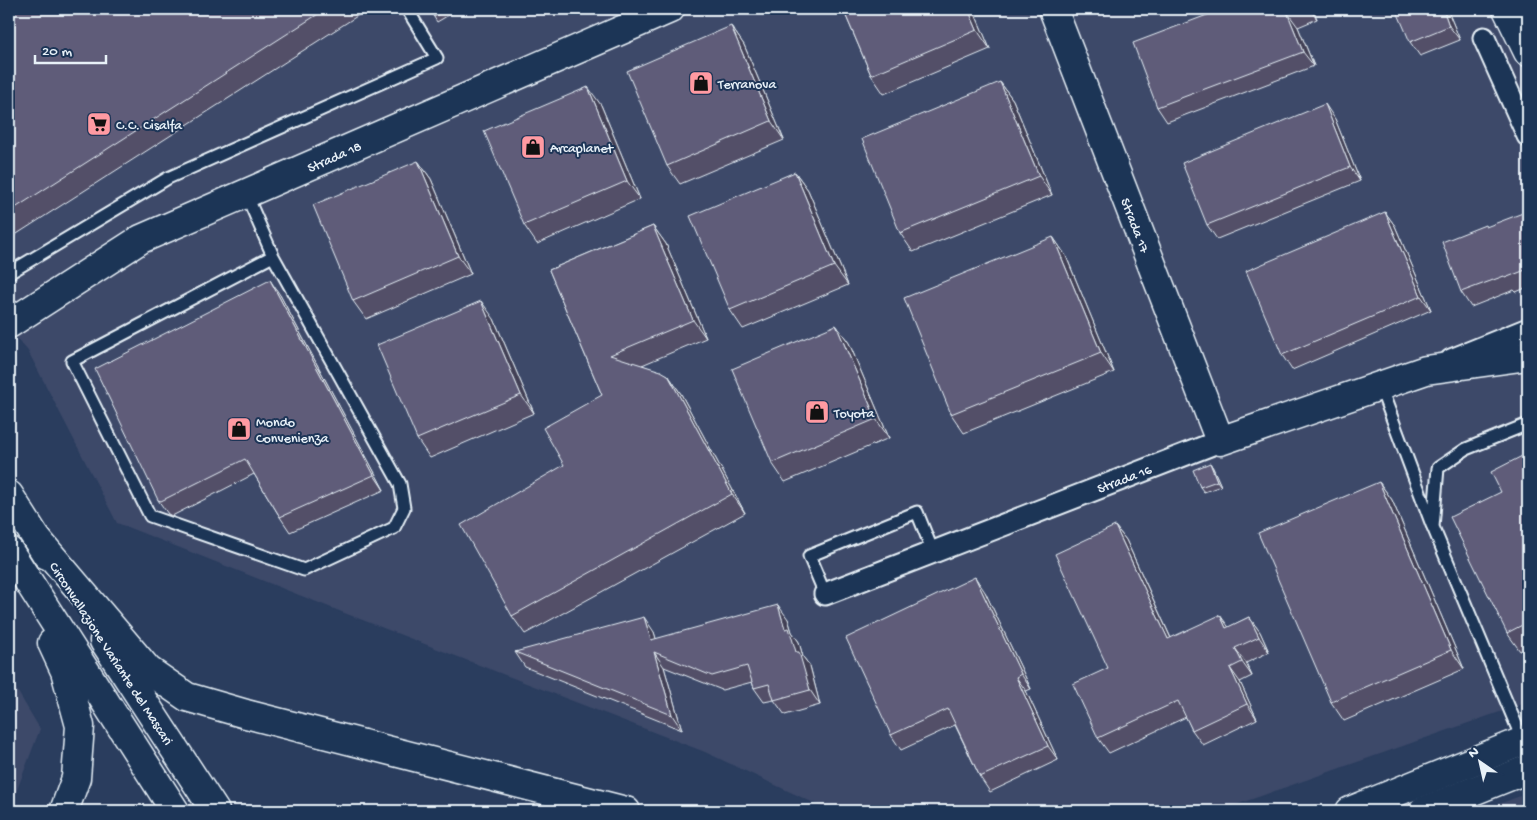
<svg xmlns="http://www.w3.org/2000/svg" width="1537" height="820" viewBox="0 0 1537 820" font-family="'Gochi Hand',sans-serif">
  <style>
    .built { fill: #3d4969 }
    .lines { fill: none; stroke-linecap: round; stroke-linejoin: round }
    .lane-casing { stroke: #e8f1f8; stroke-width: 15 }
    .street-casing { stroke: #e8f1f8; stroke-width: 25 }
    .secondary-casing { stroke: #e8f1f8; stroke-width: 31 }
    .highway-casing { stroke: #e8f1f8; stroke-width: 31 }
    .lane { stroke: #1d3557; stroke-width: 11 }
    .street { stroke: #1d3557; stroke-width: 21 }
    .secondary { stroke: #1d3557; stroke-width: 28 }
    .highway { stroke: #1d3557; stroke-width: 28 }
    .wall { fill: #524f68; stroke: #e8f1f8 }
    .shaded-wall { fill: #424055; stroke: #e8f1f8 }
    .building { fill: #5f5c79; stroke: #e8f1f8 }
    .labels { text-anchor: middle; stroke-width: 4; stroke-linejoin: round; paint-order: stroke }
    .poi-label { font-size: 14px; fill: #e8f1f8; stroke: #1d3557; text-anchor: start }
    .street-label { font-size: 14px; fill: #e8f1f8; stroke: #1d3557 }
  </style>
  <rect width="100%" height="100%" fill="#2a3d5e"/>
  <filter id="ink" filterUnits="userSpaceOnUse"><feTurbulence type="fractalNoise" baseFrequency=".02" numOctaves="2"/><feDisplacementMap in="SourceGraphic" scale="10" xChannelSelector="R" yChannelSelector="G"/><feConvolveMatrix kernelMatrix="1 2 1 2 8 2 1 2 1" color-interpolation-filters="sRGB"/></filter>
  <g filter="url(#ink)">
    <g class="built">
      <polygon points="9,9 1528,9 1528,702 1218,811 831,811 705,752 347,614 117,523 28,351 9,329"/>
      <polygon points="9,677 40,729 9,811"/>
      <polygon points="1528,793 1528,811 1481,811"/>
    </g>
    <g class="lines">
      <defs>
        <g id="lane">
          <polyline points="246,194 273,256 72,361 150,516 304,570 394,528 404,508 400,484 273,256"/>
          <polyline points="9,273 168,178 437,58 407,9"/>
          <polyline points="1380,386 1432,525"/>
          <polyline points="825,594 809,556 917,512 933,552"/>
          <polyline points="1523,741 1433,527 1438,468 1466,449 1528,424"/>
        </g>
        <g id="street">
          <polyline points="1484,38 1528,136"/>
          <polyline points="1451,360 1528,329"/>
          <polyline points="825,594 1220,441"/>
        </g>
        <g id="secondary">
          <polyline points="1053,9 1220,441 1426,370 1528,356"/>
          <polyline points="1507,9 1528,52"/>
          <polyline points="9,324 141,239 670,9"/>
          <polyline points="1350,811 1528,739"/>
          <polyline points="1423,811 1528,769"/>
        </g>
        <g id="highway">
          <polyline points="9,495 47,555"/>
          <polyline points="37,539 148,670 187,697 246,714 626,811"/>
          <polyline points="9,551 175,811"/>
          <polyline points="104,641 215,811"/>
          <polyline points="52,643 65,671 80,726 76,778 64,811"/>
        </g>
      </defs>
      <use href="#lane" class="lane-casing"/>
      <use href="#street" class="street-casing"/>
      <use href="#secondary" class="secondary-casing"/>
      <use href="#highway" class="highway-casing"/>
      <use href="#lane" class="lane"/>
      <use href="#street" class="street"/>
      <use href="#secondary" class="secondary"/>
      <use href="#highway" class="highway"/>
    </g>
    <g class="wall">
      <polygon points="9,9 368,9 9,239"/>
      <polygon points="429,9 459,9 437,22"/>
      <polygon points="843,9 973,9 990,49 884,94 871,75"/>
      <polygon points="1223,9 1313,9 1317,19 1298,27 1314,66 1167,122 1157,107"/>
      <polygon points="1447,9 1460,40 1420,56 1410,42"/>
      <polygon points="731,26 744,45 784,140 680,184 667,166"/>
      <polygon points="1000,82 1013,100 1052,195 913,252 900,233"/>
      <polygon points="601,105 640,199 537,244 524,225"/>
      <polygon points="1335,119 1360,181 1217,239 1207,225"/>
      <polygon points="418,161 431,179 471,274 366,319 353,301"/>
      <polygon points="795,172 808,190 848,285 743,329 730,310"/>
      <polygon points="1528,211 1528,287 1516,292 1514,290 1471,307 1461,292"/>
      <polygon points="1385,212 1395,226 1431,310 1292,370 1282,355"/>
      <polygon points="653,226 666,244 706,338 642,365 668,375 681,394 745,513 525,634 512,616 564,465 602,395 549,270"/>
      <polygon points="1053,237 1066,256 1114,372 964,433 951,414"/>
      <polygon points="280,295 384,490 290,532 280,517 254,474 172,516 168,514 158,500"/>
      <polygon points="494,319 534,413 430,458 417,439"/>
      <polygon points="836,325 849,343 889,438 785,482 772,463"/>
      <polygon points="1528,453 1528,647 1520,651 1507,633 1501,492"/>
      <polygon points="1210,463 1213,468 1221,486 1204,492 1200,487"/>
      <polygon points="1379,482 1392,500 1464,669 1344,721 1331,702"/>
      <polygon points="1115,526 1126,540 1171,638 1229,627 1249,617 1260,632 1269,652 1246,663 1252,676 1240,682 1257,719 1203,745 1192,730 1186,717 1109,753 1098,738 1108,668"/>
      <polygon points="985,592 1031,689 1026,691 1058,760 990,792 980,777 955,725 901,750 891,735"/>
      <polygon points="788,619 792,632 799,642 803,657 810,666 820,705 785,715 774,700 764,702 754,688 752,682 722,690 664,667 682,730 525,667 515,652 654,632 656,639"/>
    </g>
    <g class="shaded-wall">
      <polygon points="968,9 973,9 990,49 977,30"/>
      <polygon points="1309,9 1313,9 1317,19"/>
      <polygon points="1443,9 1447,9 1460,40 1449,26"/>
      <polygon points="1287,12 1298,27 1314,66 1303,52"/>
      <polygon points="731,26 744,45 784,140 771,121"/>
      <polygon points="1000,82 1013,100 1052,195 1039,176"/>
      <polygon points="588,87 601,105 640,199 627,181"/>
      <polygon points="1325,104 1335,119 1360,181 1350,167"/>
      <polygon points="418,161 431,179 471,274 458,256"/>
      <polygon points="795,172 808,190 848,285 834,266"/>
      <polygon points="1385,212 1395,226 1431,310 1421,296"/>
      <polygon points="653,226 666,244 706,338 693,320"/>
      <polygon points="1053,237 1066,256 1114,372 1101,353"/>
      <polygon points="270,280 280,295 384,490 374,475"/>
      <polygon points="481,301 494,319 534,413 521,395"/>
      <polygon points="836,325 849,343 889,438 876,419"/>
      <polygon points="668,375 681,394 745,513 732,494"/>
      <polygon points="1210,463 1213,468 1221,486 1217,481"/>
      <polygon points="1379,482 1392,500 1464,669 1451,650"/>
      <polygon points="1115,526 1126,540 1178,654 1168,639"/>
      <polygon points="975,577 985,592 1031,689 1021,674"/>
      <polygon points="778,605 788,619 792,632 799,642 803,657 810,666 820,705 810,690 796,652 785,629"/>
      <polygon points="1220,615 1230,629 1226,628"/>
      <polygon points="644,617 654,632 661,655 651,640"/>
      <polygon points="1249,617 1260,632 1269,652 1259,637"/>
      <polygon points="1235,648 1246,663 1252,676 1242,662"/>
      <polygon points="654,652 664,667 682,730 672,715"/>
      <polygon points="1230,668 1240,682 1257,719 1247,704"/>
      <polygon points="1016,677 1026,691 1058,760 1048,746"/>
    </g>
    <g class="building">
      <polygon points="9,9 326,9 9,212"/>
      <polygon points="429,9 447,9 434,17"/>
      <polygon points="843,9 968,9 977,30 871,75"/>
      <polygon points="1223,9 1296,9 1287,12 1303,52 1157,107 1133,43"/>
      <polygon points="1396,9 1443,9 1449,26 1410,42"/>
      <polygon points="731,26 771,121 667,166 627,71"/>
      <polygon points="1000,82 1039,176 900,233 862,139"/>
      <polygon points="588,87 627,181 524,225 484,131"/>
      <polygon points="1325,104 1350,167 1207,225 1182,163"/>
      <polygon points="418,161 458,256 353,301 313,205"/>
      <polygon points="795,172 834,266 730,310 690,216"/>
      <polygon points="1528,211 1528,269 1505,278 1504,276 1461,292 1442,242 1485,225 1486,227"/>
      <polygon points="1385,212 1421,296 1282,355 1246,271"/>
      <polygon points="653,226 693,320 610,355 661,371 668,375 732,494 512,616 461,525 564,465 543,428 602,395 549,270"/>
      <polygon points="1053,237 1101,353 951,414 904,298"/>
      <polygon points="270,280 374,475 280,517 245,459 161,501 158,500 95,369"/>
      <polygon points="481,301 521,395 417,439 377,345"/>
      <polygon points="836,325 876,419 772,463 732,369"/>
      <polygon points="1528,453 1528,622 1507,633 1450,517 1501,492 1491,472"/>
      <polygon points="1210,463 1217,481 1200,487 1193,470"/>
      <polygon points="1379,482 1451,650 1331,702 1258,533"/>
      <polygon points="1115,526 1168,639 1220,615 1226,628 1249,617 1259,637 1235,648 1242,662 1230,668 1247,704 1192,730 1178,701 1098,738 1073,684 1108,668 1055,554"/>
      <polygon points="975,577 1021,674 1016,677 1048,746 980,777 948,709 891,735 846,638"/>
      <polygon points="778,605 785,629 789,628 796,652 799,652 810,690 774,700 769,684 754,688 747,666 712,676 654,652 672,715 515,652 644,617 651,640"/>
    </g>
  </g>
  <defs>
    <symbol id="shop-square" viewBox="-11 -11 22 22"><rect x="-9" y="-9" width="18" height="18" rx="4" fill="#ff9aa2" stroke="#1d3557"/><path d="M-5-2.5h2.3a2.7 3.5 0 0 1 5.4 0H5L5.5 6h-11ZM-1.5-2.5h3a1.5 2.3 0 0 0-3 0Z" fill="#111"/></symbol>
    <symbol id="supermarket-square" viewBox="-11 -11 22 22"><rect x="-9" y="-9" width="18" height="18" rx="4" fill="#ff9aa2" stroke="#1d3557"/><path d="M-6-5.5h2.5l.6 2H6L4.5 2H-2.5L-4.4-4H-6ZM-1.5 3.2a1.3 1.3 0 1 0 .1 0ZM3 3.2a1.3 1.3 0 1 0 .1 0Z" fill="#111"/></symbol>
  </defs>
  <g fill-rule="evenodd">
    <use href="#shop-square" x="687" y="69" width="28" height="28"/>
    <use href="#supermarket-square" x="85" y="110" width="28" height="28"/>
    <use href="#shop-square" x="519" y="133" width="28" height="28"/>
    <use href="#shop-square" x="803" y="398" width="28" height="28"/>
    <use href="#shop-square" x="225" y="415" width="28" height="28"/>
  </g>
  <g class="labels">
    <g class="poi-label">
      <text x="718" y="88">Terranova</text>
      <text x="116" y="129">C.C. Cisalfa</text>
      <text x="550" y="152">Arcaplanet</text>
      <text x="834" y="417">Toyota</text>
      <text x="256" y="426">Mondo<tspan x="256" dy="16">Convenienza</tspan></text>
    </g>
    <g class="street-label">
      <text transform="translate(334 156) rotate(-24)" y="5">Strada 18</text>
      <text transform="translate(1136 225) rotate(69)" y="5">Strada 17</text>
      <text transform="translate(1124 478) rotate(-21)" y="5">Strada 16</text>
      <text transform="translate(112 653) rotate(57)" y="5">Circonvallazione Variante del Mascari</text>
    </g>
  </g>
  <rect width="1537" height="820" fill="none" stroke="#1d3557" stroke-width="30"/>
  <rect x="15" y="15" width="1507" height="790" fill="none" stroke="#e8f1f8" stroke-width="2" filter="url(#ink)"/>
  <g transform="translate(1480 762) rotate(326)" stroke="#1d3557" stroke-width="4" paint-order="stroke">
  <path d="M0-4L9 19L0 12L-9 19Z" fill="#e8f1f8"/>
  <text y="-8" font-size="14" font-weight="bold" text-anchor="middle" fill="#e8f1f8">N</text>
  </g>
  <path d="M35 55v8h71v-8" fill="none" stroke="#e8f1f8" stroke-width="2.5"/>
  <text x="42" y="55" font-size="15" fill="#e8f1f8" stroke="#1d3557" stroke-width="4" paint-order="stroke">20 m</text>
</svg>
